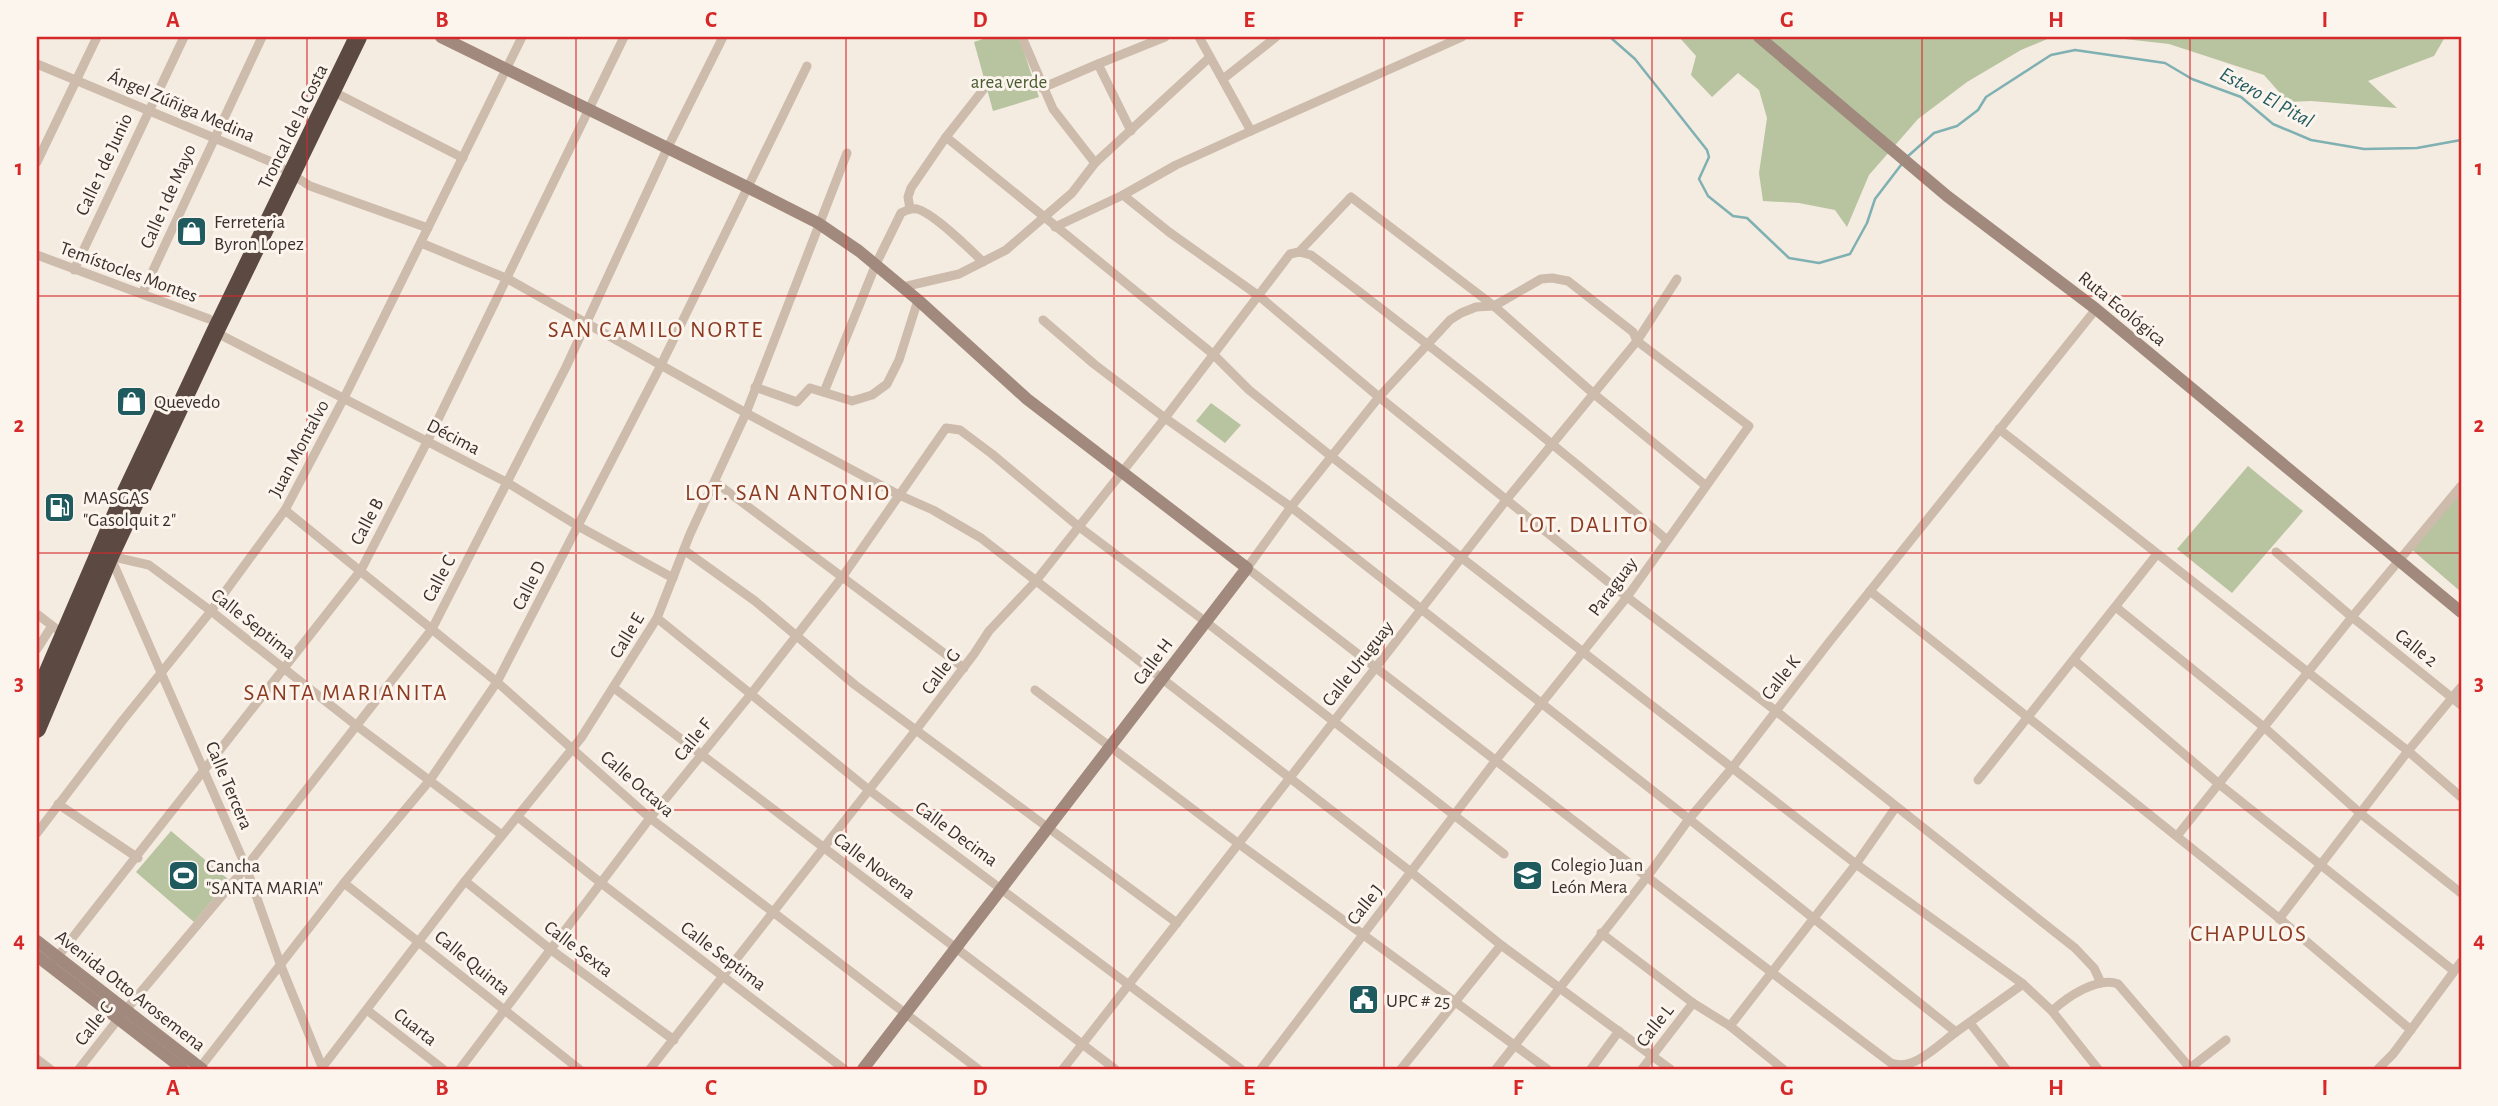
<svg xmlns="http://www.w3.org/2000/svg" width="2498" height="1106" viewBox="0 0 2498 1106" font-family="'Alegreya Sans',sans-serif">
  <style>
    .green { fill: #b8c4a0 }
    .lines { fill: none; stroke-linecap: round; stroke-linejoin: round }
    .stream { stroke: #7fb0b2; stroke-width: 2.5 }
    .street { stroke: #cdbbac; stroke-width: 9 }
    .secondary { stroke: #a18a7d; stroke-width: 12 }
    .highway { stroke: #5c4a42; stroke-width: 18 }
    .grid { fill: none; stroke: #d62828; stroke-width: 2; stroke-opacity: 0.55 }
    .labels { text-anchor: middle; stroke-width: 6; stroke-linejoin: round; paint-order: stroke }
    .park-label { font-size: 19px; fill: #4a5a2e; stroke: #fbf5ee }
    .street-label { font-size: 19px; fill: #3b302b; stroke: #fbf5ee }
    .poi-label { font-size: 19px; fill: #3b302b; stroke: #fbf5ee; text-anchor: start }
    .water-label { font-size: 21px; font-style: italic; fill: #1f5a5e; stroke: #fbf5ee }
    .quarter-label { font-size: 23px; letter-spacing: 2px; fill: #8c3b22; stroke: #fbf5ee }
    .neatline { fill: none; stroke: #d62828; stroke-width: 2.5 }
    .grid-label { font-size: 23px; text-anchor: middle; font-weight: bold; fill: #d62828 }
  </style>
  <rect width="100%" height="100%" fill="#f4ebe1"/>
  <g class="green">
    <polygon points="989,37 1019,37 1039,97 993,111 974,42"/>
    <polygon points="1679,37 2052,37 2021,50 1967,82 1918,119 1869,175 1847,227 1835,210 1799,203 1763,201 1759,173 1767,118 1759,90 1738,73 1712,97 1691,75 1696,56"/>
    <polygon points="2107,37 2445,37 2434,56 2368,81 2397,108 2311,101 2288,102 2264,75 2169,44"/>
    <polygon points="1211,403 1241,425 1225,443 1196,421"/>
    <polygon points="2248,466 2303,511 2232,593 2177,549"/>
    <polygon points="2461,487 2461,592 2409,547"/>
    <polygon points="171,831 229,880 194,922 136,872"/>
  </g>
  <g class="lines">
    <g class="stream">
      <polyline points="1610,37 1635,59 1707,150 1709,157 1699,179 1708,196 1733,216 1747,218 1789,258 1819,263 1850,254 1867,223 1875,199 1901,165"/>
      <polyline points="1907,157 1934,133 1957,126 1978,110 1986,97 2051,55 2075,50 2165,63 2192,79 2241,97 2273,124 2311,140 2364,149 2417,148 2461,140"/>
    </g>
    <g class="street">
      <polyline points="1022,37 1053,109 1095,163"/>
      <polyline points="1199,37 1251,131 1462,37"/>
      <polyline points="37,64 274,163 310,186 428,228"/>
      <polyline points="1223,79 1276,37"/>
      <polyline points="1042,88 1098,64"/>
      <polyline points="332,91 463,158"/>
      <polyline points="1131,131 1098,64 1165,37"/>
      <polyline points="946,137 1213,354 1249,390 1332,457 1856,864 2023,984 2052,1011 2098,1069"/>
      <polyline points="37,162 97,37"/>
      <polyline points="1123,195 1169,232 1259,296 1379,397 1627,597 1776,711 2075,948 2094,968 2101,983"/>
      <polyline points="910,209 908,197 911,188 946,137 983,90"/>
      <polyline points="1055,227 1123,195 1176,165 1251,131"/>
      <polyline points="421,243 508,279 746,413 899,495 933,510 981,538 1411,872 1501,945 1670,1069"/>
      <polyline points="1299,252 1351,197 1494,306 1594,394 1705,485"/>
      <polyline points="37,255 209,319"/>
      <polyline points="74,270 184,37"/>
      <polyline points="903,287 959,274 1006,250 1072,193 1095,163 1210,57"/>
      <polyline points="142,294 262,37"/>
      <path d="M1043,320L1094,364L1165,418L1291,507L1689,819L1956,1032C1938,1045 1913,1072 1891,1063C1675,900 1461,734 1247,568L1291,507L1379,397L1450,320L1461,313L1476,307L1494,306L1541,279L1552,278L1568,281L1633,332L1637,341L1749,426L1627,597L1496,760L1261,1069"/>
      <polyline points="215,332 508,483 578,526 673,578"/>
      <polyline points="755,387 797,402 810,388 852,401 872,395 887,384 899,360 918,300"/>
      <path d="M824,392L876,264L901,213C907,210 911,208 917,209C933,213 971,250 983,262"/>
      <polyline points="1999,429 2408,751 2461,797"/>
      <polyline points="715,482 964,668"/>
      <polyline points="285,510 497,682 650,818 978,1069"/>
      <polyline points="684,550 755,601 855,685 1177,923"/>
      <polyline points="2276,552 2352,617 2461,705"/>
      <polyline points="110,556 149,565 211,611 357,726 502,835"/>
      <polyline points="111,558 246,867 281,966 323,1069"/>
      <polyline points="1870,591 2280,919 2411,1030"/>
      <polyline points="2117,608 2265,728 2361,814 2461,893"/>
      <polyline points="37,614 63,634"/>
      <polyline points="657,618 869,790 1241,1069"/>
      <polyline points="37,649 52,626"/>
      <polyline points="2074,660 2219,784 2454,971"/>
      <polyline points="614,688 1115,1069"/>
      <polyline points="1035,690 1239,844 1547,1069"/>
      <polyline points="1978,780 2157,554"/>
      <polyline points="58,804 138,858"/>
      <polyline points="518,817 601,883 844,1069"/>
      <polyline points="37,833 123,720 211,611 285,510 344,398 522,37"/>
      <polyline points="2177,836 2352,617 2461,486"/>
      <polyline points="465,881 550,949 674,1040"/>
      <polyline points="344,883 579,1069"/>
      <polyline points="2279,919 2408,751 2461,687"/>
      <polyline points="1601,933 1693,1003 1730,1026 1783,1069"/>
      <polyline points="55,960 361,570 427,442 624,37"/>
      <polyline points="367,1010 443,1069"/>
      <path d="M2052,1011C2067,997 2098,976 2118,984L2190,1068L2226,1040"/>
      <polyline points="1970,1023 2006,1069"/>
      <polyline points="1730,1026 1856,864 1896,807"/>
      <polyline points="1956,1032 2023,984"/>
      <polyline points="37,1059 50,1069"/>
      <polyline points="79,1069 119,1018 246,867 432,629 566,367 667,149 723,37"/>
      <polyline points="199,1069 344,883 430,780 497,682 661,365 807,66"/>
      <polyline points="321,1069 465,881 581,738 657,618 690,534 746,413 847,153"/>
      <polyline points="460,1069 650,818 751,694 843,576 946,428 960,430 992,454 1078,526 1206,622 1504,854"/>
      <path d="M650,1069L916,730L974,654L989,631L1035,582L1165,418L1290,254L1299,252L1311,255C1433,347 1551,441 1667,540"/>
      <polyline points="1063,1069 1507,499 1637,341 1677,279"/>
      <polyline points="1401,1069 1501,945"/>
      <polyline points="1496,1069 1647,877 1689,819 1732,768 1830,641 2096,309"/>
      <polyline points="1591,1069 1619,1031"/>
      <polyline points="1642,1069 1693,1003"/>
      <polyline points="2378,1069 2393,1054 2461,962"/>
    </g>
    <g class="secondary">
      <polyline points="441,37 747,187 818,223 859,251 918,300 1027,399 1247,568 863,1069"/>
      <polyline points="1759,37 1947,196 2096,309 2461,612"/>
      <polyline points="37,941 202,1069"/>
      <polyline points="37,956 183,1069"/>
    </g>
    <g class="highway">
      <polyline points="37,697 123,498 167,405"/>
      <polyline points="37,729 110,556 215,332 358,37"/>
    </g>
  </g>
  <path class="grid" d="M307,37V1069M576,37V1069M846,37V1069M1114,37V1069M1384,37V1069M1652,37V1069M1922,37V1069M2190,37V1069M37,296H2461M37,553H2461M37,810H2461"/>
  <defs>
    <symbol id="shop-square" viewBox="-11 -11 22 22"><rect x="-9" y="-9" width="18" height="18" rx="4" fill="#1f5a5e" stroke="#fbf5ee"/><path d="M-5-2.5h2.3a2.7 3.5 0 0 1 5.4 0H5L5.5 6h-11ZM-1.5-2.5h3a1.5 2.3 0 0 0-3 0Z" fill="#fff"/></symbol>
    <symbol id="fuel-square" viewBox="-11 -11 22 22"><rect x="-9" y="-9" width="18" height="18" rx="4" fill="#1f5a5e" stroke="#fbf5ee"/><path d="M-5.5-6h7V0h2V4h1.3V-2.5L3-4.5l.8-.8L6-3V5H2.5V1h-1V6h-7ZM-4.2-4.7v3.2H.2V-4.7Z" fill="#fff"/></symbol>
    <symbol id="university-square" viewBox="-11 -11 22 22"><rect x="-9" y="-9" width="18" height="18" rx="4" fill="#1f5a5e" stroke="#fbf5ee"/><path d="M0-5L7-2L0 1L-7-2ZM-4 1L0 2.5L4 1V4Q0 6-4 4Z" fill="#fff"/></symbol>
    <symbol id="stadium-square" viewBox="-11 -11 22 22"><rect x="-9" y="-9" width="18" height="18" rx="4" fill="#1f5a5e" stroke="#fbf5ee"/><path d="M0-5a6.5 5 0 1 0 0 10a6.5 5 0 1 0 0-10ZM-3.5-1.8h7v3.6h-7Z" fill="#fff"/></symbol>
    <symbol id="civic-square" viewBox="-11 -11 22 22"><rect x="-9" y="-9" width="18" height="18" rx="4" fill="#1f5a5e" stroke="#fbf5ee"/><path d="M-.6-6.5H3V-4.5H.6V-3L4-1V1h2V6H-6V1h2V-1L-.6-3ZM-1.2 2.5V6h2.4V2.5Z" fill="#fff"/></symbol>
  </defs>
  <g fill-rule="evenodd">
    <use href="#shop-square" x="174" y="214" width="35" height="35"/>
    <use href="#shop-square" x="114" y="384" width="35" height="35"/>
    <use href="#fuel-square" x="42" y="490" width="35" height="35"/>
    <use href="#university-square" x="1510" y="858" width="35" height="35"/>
    <use href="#stadium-square" x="166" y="858" width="35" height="35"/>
    <use href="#civic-square" x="1346" y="982" width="35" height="35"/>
  </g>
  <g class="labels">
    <g class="park-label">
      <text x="1009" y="88">area verde</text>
    </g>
    <g class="street-label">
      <text transform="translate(182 105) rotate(23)" y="7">Ángel Zúñiga Medina</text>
      <text transform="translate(292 126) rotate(-64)" y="7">Troncal de la Costa</text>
      <text transform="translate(103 164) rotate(-65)" y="7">Calle 1 de Junio</text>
      <text transform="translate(167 196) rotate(-66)" y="7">Calle 1 de Mayo</text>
      <text transform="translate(129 271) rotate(20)" y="7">Temístocles Montes</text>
      <text transform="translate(2123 308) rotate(39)" y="7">Ruta Ecológica</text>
      <text transform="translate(454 436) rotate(27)" y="7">Décima</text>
      <text transform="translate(298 448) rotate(-62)" y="7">Juan Montalvo</text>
      <text transform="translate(366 521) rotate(-62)" y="7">Calle B</text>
      <text transform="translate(438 578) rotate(-62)" y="7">Calle C</text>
      <text transform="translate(528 585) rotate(-63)" y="7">Calle D</text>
      <text transform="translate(1612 586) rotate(-53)" y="7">Paraguay</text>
      <text transform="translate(254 623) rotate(38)" y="7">Calle Septima</text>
      <text transform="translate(626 635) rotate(-59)" y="7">Calle E</text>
      <text transform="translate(2417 647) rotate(39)" y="7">Calle 2</text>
      <text transform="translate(1152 661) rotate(-53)" y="7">Calle H</text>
      <text transform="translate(1357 663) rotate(-52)" y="7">Calle Uruguay</text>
      <text transform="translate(940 671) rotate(-53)" y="7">Calle G</text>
      <text transform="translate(1780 677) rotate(-52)" y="7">Calle K</text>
      <text transform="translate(692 739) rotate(-51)" y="7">Calle F</text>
      <text transform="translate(638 783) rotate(41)" y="7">Calle Octava</text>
      <text transform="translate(230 785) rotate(67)" y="7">Calle Tercera</text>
      <text transform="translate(957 833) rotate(36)" y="7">Calle Decima</text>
      <text transform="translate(875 865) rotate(37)" y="7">Calle Novena</text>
      <text transform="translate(1364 904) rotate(-52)" y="7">Calle J</text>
      <text transform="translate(579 948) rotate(37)" y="7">Calle Sexta</text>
      <text transform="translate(724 955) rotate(37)" y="7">Calle Septima</text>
      <text transform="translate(473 962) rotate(39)" y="7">Calle Quinta</text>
      <text transform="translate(131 990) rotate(38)" y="7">Avenida Otto Arosemena</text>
      <text transform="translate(93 1023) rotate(-52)" y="7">Calle C</text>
      <text transform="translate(1654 1025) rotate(-52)" y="7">Calle L</text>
      <text transform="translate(416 1026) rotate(38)" y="7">Cuarta</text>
    </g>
    <g class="poi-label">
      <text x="214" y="228">Ferreteria<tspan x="214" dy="22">Byron Lopez</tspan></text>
      <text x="154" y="408">Quevedo</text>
      <text x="83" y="504">MASGAS<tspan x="83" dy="22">"Gasolquit 2"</tspan></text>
      <text x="1551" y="871">Colegio Juan<tspan x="1551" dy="22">León Mera</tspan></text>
      <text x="206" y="872">Cancha<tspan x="206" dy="22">"SANTA MARIA"</tspan></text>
      <text x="1386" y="1007">UPC # 25</text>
    </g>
    <g class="water-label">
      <text transform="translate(2267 97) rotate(29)" y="7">Estero El Pital</text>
    </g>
    <g class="quarter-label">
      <text x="656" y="337">SAN CAMILO NORTE</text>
      <text x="788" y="500">LOT. SAN ANTONIO</text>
      <text x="1584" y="532">LOT. DALITO</text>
      <text x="346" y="700">SANTA MARIANITA</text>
      <text x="2249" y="941">CHAPULOS</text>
    </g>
  </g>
  <rect width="2498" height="1106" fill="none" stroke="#fbf5ee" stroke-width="77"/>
  <rect x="38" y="38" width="2422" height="1030" class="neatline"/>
  <g class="grid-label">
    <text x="173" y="27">A</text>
    <text x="442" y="27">B</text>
    <text x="711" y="27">C</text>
    <text x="980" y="27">D</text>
    <text x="1249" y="27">E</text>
    <text x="1518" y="27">F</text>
    <text x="1787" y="27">G</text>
    <text x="2056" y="27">H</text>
    <text x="2325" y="27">I</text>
    <text x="19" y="175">1</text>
    <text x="2479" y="175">1</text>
    <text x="19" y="432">2</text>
    <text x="2479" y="432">2</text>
    <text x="19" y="690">3</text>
    <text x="2479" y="690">3</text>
    <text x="19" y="947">4</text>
    <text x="2479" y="947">4</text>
    <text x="173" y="1095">A</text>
    <text x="442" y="1095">B</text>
    <text x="711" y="1095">C</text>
    <text x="980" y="1095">D</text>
    <text x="1249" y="1095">E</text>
    <text x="1518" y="1095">F</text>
    <text x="1787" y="1095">G</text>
    <text x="2056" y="1095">H</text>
    <text x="2325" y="1095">I</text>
  </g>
</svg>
